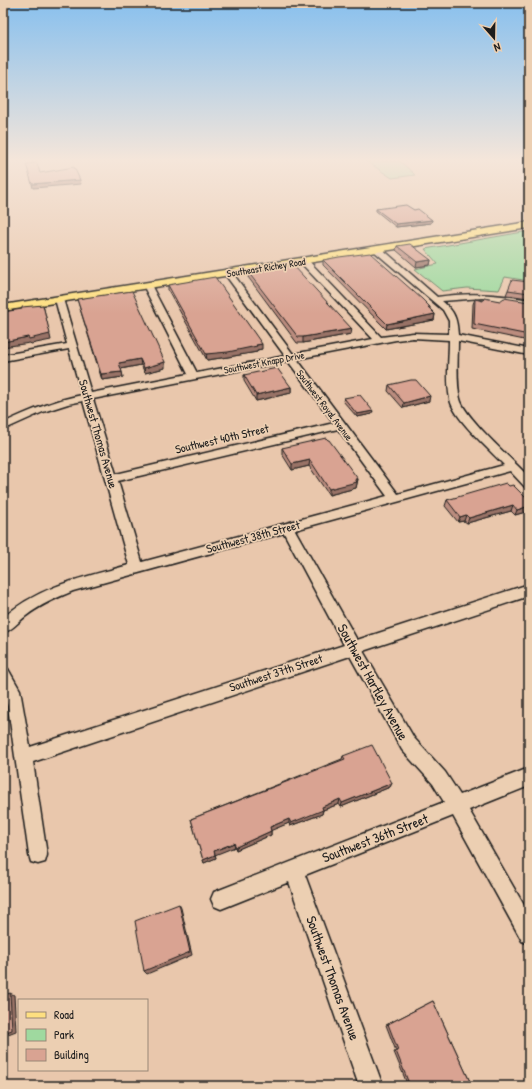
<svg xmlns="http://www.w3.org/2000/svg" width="532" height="1089" viewBox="0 0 532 1089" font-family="'Patrick Hand',sans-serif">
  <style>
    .green { fill: #9fd99f; stroke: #5e7a5e }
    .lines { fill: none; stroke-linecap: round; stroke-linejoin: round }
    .minor-casing { stroke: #1c1c1c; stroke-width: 3 }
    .major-casing { stroke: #1c1c1c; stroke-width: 3 }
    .minor { fill: #eccfb2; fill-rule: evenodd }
    .major { fill: #fedf80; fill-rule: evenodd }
    .wall { fill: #bb8c7e; stroke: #1c1c1c }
    .shaded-wall { fill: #987266; stroke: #1c1c1c }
    .building { fill: #d9a392; stroke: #1c1c1c }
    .labels { text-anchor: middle; stroke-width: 3.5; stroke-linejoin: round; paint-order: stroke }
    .far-street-label { font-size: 10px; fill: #1c1c1c; stroke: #eccfb2 }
    .street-label { font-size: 12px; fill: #1c1c1c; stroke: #eccfb2 }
    .near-street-label { font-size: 14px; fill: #1c1c1c; stroke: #eccfb2 }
  </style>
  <rect width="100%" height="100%" fill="#e9c7ac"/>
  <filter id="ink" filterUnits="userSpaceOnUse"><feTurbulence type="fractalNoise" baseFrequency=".025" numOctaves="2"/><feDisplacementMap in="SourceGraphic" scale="8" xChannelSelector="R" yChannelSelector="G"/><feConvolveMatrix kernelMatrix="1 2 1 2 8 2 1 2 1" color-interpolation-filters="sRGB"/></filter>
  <g filter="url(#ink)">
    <g class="green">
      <polygon points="366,161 400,161 415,175 392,178"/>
      <polygon points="529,231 529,281 505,277 499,290 467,288 442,291 415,269 438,264 425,249"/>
    </g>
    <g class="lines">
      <defs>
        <path id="minor" d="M374,247H380L437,297C469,292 498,294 529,300V306L482,298L442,301C455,312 457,319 458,335L529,349V355L458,341C458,359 456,382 460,399C465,418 514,461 529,477V488L525,487L510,471L295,530L357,640L529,584V596L363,651L414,738L445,772L460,795L529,768V786L469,810L529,914V944L522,941L453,816L305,875L383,1086H359L289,882L221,909L214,906L211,899L214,892L444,802L433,784L402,750L350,656L33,762L47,855L45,862L38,864L31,862L29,855L8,707L3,689V667L8,669L20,690L30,747L344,645L284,533L73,591C56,598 40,605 26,616C18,622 12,630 3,633V618C38,586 85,577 129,565L83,401L68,404L43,412L3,430V423C29,411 54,400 82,395L69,349L3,361V355L67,344L55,299L59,297L63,299L91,393L188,374L143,285L147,283L151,285L197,373L285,356L224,273L228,271H231L293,354L373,339L301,263V259H307L381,337L413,333L449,334V321L443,310L374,251ZM413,338L449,340C449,359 446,380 450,399C453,418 490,450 504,465L398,494L297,359L396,340ZM288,361L334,423L116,474L93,399ZM338,429L387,496L142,562L118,481Z"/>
        <polygon id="major" points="529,222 529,228 3,311 3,305"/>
      </defs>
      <use href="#minor" class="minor-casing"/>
      <use href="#major" class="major-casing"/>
      <use href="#minor" class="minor"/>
      <use href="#major" class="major"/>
    </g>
    <g class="wall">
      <polygon points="529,168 529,178 522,174 523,169"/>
      <polygon points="376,209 414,210 432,220 431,223 396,227 376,211"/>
      <polygon points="397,246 431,260 430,265 416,267 396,250"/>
      <polygon points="323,260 430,307 430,309 435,314 434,320 386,329 323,265"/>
      <polygon points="248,272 351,334 303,343 297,343 248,277"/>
      <polygon points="529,282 529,298 506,295 508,290"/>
      <polygon points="168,285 262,349 257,350 257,352 228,357 207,360 168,290"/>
      <polygon points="77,299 165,368 145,373 141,365 121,369 123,377 102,380"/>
      <polygon points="475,299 483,301 529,302 529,341 472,329 473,304"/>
      <polygon points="244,375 291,387 291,393 256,401 244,381"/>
      <polygon points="389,385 429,401 403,408 388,391"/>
      <polygon points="344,398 372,414 357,417 343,401"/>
      <polygon points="282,448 358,479 356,488 329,495 309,466 292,470 282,454"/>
      <polygon points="509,486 529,501 529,511 515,515 511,511 467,523 464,521 458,522 445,506 447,500"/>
      <polygon points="343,756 392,783 390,787 341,807 339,804 323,810 322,814 290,826 289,823 271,830 271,835 236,850 235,847 215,854 216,858 204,863 191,819 342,759"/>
      <polygon points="433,1001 472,1086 408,1086 394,1052 396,1051 386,1025"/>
    </g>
    <g class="shaded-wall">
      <polygon points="80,180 81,184 33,188 32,184"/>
      <polygon points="432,220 431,223 396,227 396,224"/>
      <polygon points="431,260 430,265 416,267 417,262"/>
      <polygon points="43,305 51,340 31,344 30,343 3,347 3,342 28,337"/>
      <polygon points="435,314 434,320 386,329 387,324"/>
      <polygon points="352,329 351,334 303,343 303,337"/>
      <polygon points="262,344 262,349 257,350 257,352 228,357 207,360 206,354"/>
      <polygon points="140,359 141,365 120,369 119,363"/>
      <polygon points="165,362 165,368 145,373 144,368"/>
      <polygon points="122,372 123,377 102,380 101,374"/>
      <polygon points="291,387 291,393 256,401 256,395"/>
      <polygon points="430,396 429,401 403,408 404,403"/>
      <polygon points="373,411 372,414 357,417 357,414"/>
      <polygon points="310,460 309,466 292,470 292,464"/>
      <polygon points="355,479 358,479 356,488 329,495 329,489"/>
      <polygon points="513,505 511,511 467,523 469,518"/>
      <polygon points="529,506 529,511 515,515 517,510"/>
      <polygon points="466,515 464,521 458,522 460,517"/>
      <polygon points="392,783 390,787 341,807 342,803"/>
      <polygon points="340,799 339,804 323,810 322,814 290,826 291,823 322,807"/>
      <polygon points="289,819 289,823 270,831 270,827"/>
      <polygon points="271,831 271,835 236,850 236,847"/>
      <polygon points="234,843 235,847 215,855 214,851"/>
      <polygon points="215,855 216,858 204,863 203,860"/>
      <polygon points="179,904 181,908 192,955 147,974 144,971"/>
      <polygon points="10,993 14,995 16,1031 3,1036"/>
    </g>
    <g class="building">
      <polygon points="37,163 40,173 74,167 80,180 32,184 26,164"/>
      <polygon points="529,168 529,172 523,169"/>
      <polygon points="406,205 414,210 418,209 432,220 396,224 376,209"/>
      <polygon points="410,244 431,260 417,262 397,246"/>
      <polygon points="370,253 422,299 430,307 428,307 435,314 387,324 323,260 339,257"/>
      <polygon points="293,265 352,329 303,337 298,337 248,272"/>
      <polygon points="215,277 262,344 256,345 257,346 228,352 206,354 168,285"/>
      <polygon points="512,280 529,282 529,293 508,290"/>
      <polygon points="132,291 165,362 144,368 140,359 119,363 122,372 101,374 77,299"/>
      <polygon points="484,298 500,301 504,298 529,302 529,335 474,324 475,299 483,301"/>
      <polygon points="43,305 50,334 29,339 28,337 3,342 3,312 22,309 22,307"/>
      <polygon points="277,368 291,387 256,395 244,375"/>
      <polygon points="411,380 416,380 430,396 404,403 389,385"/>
      <polygon points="360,395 373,411 357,414 344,398"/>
      <polygon points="326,438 328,440 329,440 358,479 355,479 357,482 329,489 310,460 292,464 282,448"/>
      <polygon points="506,483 509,486 513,485 529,501 529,506 517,510 513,505 469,518 466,515 460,517 447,500"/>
      <polygon points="372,745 392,783 342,803 340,799 322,807 323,810 291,823 289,819 270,827 271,831 236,847 234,843 214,851 215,855 203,860 191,819 345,759 343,756"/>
      <polygon points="179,904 190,952 144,971 135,921"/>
      <polygon points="10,993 12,1030 3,1033 3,996"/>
      <polygon points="433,1001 472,1086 410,1086 396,1051 398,1050 388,1024"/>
    </g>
  </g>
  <linearGradient id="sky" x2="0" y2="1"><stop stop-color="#88c0ee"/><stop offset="0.51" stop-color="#f5e6da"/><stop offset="1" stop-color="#f5e6da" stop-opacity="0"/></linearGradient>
  <rect width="532" height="314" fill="url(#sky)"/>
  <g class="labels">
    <g class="far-street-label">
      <text transform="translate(266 267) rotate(-9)" y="4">Southeast Richey Road</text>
      <text transform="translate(264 362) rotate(-11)" y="4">Southwest Knapp Drive</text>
      <text transform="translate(325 405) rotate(53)" y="4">Southwest Royal Avenue</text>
    </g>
    <g class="street-label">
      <text transform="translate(98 434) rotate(74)" y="4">Southwest Thomas Avenue</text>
      <text transform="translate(222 439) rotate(-13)" y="4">Southwest 40th Street</text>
      <text transform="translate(253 537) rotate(-15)" y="4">Southwest 38th Street</text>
      <text transform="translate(276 673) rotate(-18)" y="4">Southwest 37th Street</text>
    </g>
    <g class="near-street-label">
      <text transform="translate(373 682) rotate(61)" y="5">Southwest Hartley Avenue</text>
      <text transform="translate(375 838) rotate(-21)" y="5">Southwest 36th Street</text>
      <text transform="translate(333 978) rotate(70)" y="5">Southwest Thomas Avenue</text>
    </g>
  </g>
  <rect width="532" height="1089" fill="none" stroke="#eccfb2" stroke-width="16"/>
  <rect x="8" y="8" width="516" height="1073" fill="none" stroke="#1c1c1c" stroke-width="1.5" filter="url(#ink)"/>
  <rect x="18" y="999" width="130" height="72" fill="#eccfb2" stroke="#998776"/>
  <rect x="26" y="1012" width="20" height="6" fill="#fedf80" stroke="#998776"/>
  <text x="54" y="1019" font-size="12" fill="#1c1c1c">Road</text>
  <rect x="26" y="1029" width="20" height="12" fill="#9fd99f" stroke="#998776"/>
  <text x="54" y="1039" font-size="12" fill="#1c1c1c">Park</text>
  <rect x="26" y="1049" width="20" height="12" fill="#d9a392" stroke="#998776"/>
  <text x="54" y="1059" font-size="12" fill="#1c1c1c">Building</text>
  <g transform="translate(494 38) rotate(160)" stroke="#eccfb2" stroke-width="3" paint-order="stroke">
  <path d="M0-3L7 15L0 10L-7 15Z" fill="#1c1c1c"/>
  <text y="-6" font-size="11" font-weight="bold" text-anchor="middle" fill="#1c1c1c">N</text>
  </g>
</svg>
